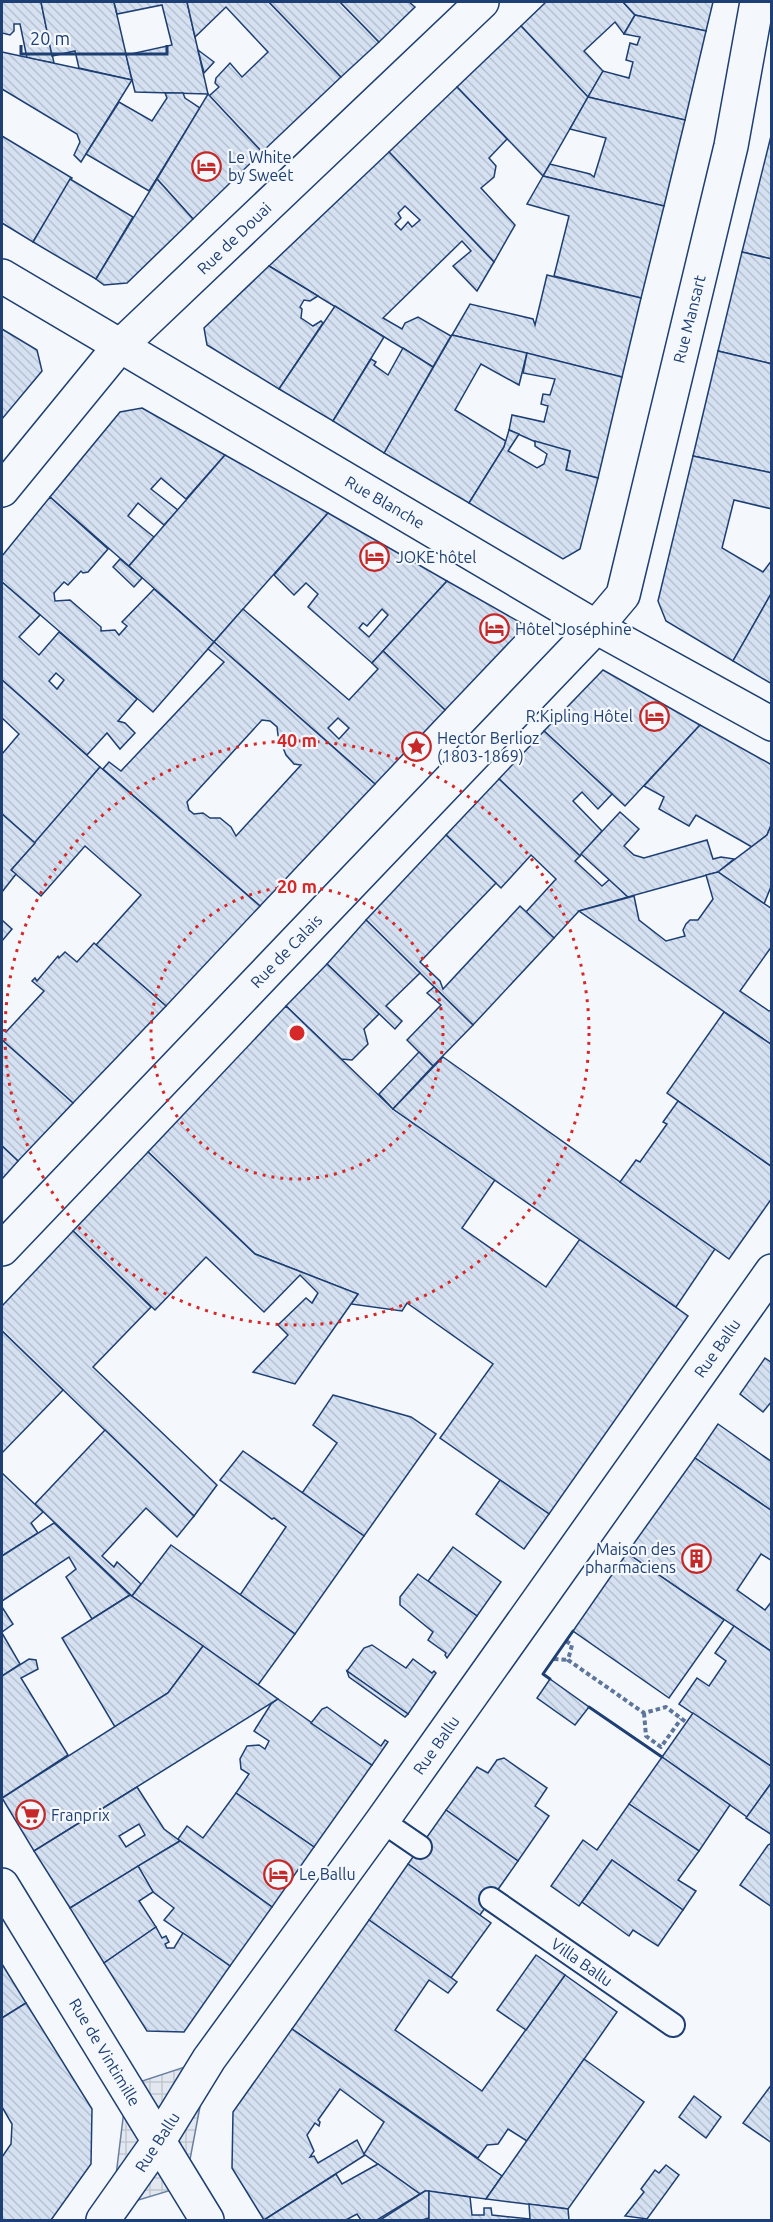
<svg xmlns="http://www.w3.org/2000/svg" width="773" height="2222" viewBox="0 0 773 2222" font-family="Ubuntu,sans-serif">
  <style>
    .plaza { fill: url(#plaza-grid); stroke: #687fa3; stroke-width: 1.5 }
    .building { fill: url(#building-back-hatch); stroke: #1d3f73; stroke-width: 1.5; fill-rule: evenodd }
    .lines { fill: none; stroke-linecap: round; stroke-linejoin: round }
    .lane-casing { stroke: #1d3f73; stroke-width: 26 }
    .street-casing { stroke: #1d3f73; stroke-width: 36 }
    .secondary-casing { stroke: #1d3f73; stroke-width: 36 }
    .path { stroke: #5e769c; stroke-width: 4; stroke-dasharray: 4.5 3; stroke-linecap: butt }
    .lane { stroke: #f4f7fb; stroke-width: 22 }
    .street { stroke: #f4f7fb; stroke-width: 33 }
    .secondary { stroke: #f4f7fb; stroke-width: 33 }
    .wall { stroke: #1d3f73; stroke-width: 3 }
    .ring { fill: none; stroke: #d62828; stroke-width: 3; stroke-dasharray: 3 6 }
    .labels { text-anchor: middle; stroke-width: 4.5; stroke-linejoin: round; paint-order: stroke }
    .poi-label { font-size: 16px; fill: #1d3f73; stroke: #f4f7fb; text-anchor: start }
    .street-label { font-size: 16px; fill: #1d3f73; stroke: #f4f7fb }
    .centre { fill: #d62828; stroke: #f4f7fb; stroke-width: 3 }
    .ring-label { font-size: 18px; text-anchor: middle; font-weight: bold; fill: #d62828; stroke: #f4f7fb; stroke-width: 4.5; stroke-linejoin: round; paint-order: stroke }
  </style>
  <defs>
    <pattern id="plaza-grid" width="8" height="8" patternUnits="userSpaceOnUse" patternTransform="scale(1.5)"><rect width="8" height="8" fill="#e3e8f0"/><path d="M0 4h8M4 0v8" fill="none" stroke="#c2c8d1"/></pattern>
    <pattern id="building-back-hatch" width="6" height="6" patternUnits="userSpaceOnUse" patternTransform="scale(1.5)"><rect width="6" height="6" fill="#d5e0f0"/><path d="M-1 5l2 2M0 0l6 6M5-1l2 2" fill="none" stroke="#b6c1d1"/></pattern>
  </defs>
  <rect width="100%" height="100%" fill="#f4f7fb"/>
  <polygon class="plaza" points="209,2059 185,2186 112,2208 127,2086"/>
  <g class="building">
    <polygon points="2,2 41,2 54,63 27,58 20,24 14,24 14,31 10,35 2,33"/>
    <polygon points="41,2 114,2 132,80 79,68 75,51 52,56"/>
    <polygon points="114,2 187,2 208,94 135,92 126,55 172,45 162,5 117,14"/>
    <polygon points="187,2 269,2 341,77 262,152 209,96 219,87 215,83 216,78 230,63 242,77 268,52 226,7 195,37"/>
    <polygon points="269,2 340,2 379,42 341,77"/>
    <polygon points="340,2 409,2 415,7 379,42"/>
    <polygon points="546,2 623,2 635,15 624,34 615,22 584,51 603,71 588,97 521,26"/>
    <polygon points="623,2 713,2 706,31 635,15"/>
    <polygon points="635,15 706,31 685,120 588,97 603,71 629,78 633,62 626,60 630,43 637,45 640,37 624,34"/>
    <polygon points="521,26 588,97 543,176 457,87"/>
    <polygon points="198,50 214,62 204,73"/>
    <polygon points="2,52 132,80 81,162 74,155 80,142 77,134 2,89"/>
    <polygon points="457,87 507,139 489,158 496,166 494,177 481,188 515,225 494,262 389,152"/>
    <polygon points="165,93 183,93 185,98 200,108 149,191 86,154 119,102 152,121 167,98"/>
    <polygon points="208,94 262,152 193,219 157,179"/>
    <polygon points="588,97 685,120 664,206 543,176 550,164 590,174 594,177 606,138 570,129"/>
    <polygon points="772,132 772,259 742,252"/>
    <polygon points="2,136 72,178 33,242 2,223"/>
    <path d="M389,152L494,262L477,291L453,266L471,251L462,241L383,318L402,329L405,323L418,317L451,336L433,367L269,266ZM405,206L420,220L412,227L408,222L401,230L395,224L401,218L398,213Z"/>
    <polygon points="543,176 664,206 641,298 554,276 569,216 527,204"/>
    <polygon points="70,179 133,217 96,279 33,242"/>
    <polygon points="157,179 193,219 127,283 104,285 96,279"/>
    <polygon points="742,252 772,259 772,364 718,351"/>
    <polygon points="269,266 318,296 310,301 304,300 300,307 302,309 301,318 313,326 321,321 323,323 279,389 207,345 204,328"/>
    <polygon points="547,275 641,298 622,377 452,335 470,304 533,319 535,325"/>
    <polygon points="335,306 384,337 333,421 279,389"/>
    <polygon points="2,329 37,350 42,371 2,419"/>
    <polygon points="452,335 527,353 519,385 481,364 455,410 506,441 504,447 469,503 384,453"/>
    <polygon points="403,348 433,367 384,453 333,421 371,359 376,362 374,365 388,375"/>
    <polygon points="718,351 772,364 772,473 693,456"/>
    <polygon points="527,353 622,377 598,478 566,470 570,451 538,443 509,430 512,415 544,422 548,406 541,404 543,394 550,395 555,379 523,373"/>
    <polygon points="142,408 225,455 186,499 161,478 151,489 178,510 164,525 138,503 128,516 154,537 129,566 50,497 120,412"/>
    <polygon points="509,430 519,434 508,451 537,468 544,464 547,454 535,446 535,441 570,451 566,470 598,478 580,549 563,559 469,503 504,447"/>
    <polygon points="225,455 328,513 214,642 129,566"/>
    <polygon points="693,456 772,473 772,509 734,500 722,548 763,572 772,560 772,592 733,661 666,621 658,601"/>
    <polygon points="50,497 108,549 88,572 83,573 81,571 68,585 64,582 54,593 55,601 70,600 101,627 101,631 115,630 119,635 127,626 122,622 154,589 214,642 153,712 2,582 2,556"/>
    <path d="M328,513L447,581L372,663L308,607L318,594L306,583L294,595L274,575ZM382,609L388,615L369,637L359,628L363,623L367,626Z"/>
    <polygon points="120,559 142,578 134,587 113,567"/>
    <polygon points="447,581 523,624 523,628 445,710 383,651"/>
    <path d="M2,582L40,615L19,637L39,655L59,632L137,699L118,721L125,723L135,733L120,749L107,733L87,755L2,680ZM56,673L64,680L57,689L49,681Z"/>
    <polygon points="772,592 772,684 733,661"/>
    <path d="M243,609L349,700L378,669L372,663L383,651L445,710L375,784L214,642ZM338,718L349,728L339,739L328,728Z"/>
    <path d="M214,642L375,784L260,906L103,769L109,762L121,771L224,662L208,649ZM262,720L270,721L277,727L278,735L286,755L294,764L301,765L236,836L231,827L220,818H210L203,813L194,814L189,810L187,802Z"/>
    <polygon points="603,670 700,725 625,806 544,731"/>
    <polygon points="2,680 100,767 35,843 2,814 2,754 19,734 2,718"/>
    <polygon points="700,725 772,765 772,823 767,835 752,847 696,815 689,826 659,809 664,797 644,786"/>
    <polygon points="544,731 612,794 598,809 582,792 573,801 602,831 580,856 499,779"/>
    <polygon points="100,767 260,906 166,1006 96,945 141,895 85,846 41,896 11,870"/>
    <polygon points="499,779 580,856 575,861 602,886 610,879 628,897 579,911 554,938 526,912 556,879 531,855 501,888 446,835"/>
    <polygon points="620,812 639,829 624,846 634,855 644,858 707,840 713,859 721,857 734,859 718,872 628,897 581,854"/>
    <polygon points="2,814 35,843 11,870 16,874 2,892"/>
    <polygon points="772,823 772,884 764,904 718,872 767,835"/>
    <polygon points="446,835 496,883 420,962 440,981 443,989 520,906 554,938 473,1025 366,920"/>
    <polygon points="718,872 772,909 772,946 740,991 769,1011 772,1010 772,1045 579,911 634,896 639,920 666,941 685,936 683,930 686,924 690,920 698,920 713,899 706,875"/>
    <polygon points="2,920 12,929 2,941"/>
    <polygon points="366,920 420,973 386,1006 402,1021 395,1029 327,964"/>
    <polygon points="94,943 166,1006 73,1103 2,1040 2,1029 6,1032 44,991 32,981 35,978 37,981 58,956 59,958 65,952 77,962"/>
    <polygon points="327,964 379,1014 364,1029 368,1044 352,1060 341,1059 286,1006"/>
    <polygon points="434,987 473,1025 433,1066 407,1040 441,1005 427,993"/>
    <polygon points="286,1006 393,1109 495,1180 462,1228 546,1287 580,1239 688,1316 549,1514 440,1438 493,1364 407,1303 402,1311 351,1304 358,1294 255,1254 148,1152"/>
    <polygon points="724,1012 772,1045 772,1167 667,1093"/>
    <polygon points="2,1040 73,1103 18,1161 2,1146"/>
    <polygon points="419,1052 433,1066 393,1109 379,1094"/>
    <polygon points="443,1057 715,1249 676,1307 393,1109"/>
    <polygon points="678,1101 772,1167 772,1198 729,1259 620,1182 636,1160 640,1162 667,1124 663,1122"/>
    <polygon points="2,1146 18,1161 2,1179"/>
    <polygon points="148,1152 255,1254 358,1294 295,1384 253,1372 288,1335 278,1325 306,1298 312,1303 318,1293 300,1275 264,1312 206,1257 155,1310 73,1231"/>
    <polygon points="73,1231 151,1307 93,1367 217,1485 194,1516 2,1331 2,1306"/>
    <polygon points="2,1331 63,1390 2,1453"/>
    <polygon points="765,1358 772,1363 772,1401 763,1412 740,1394"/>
    <polygon points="333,1395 411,1417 436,1434 364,1536 302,1493 337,1443 313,1425"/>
    <polygon points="718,1424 772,1462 772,1511 695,1458"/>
    <polygon points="105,1430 194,1516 177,1537 146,1508 102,1556 114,1567 117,1562 141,1584 132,1596 35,1504"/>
    <polygon points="243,1451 364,1536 295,1634 240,1595 286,1527 274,1518 272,1519 220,1480"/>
    <polygon points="695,1458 772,1511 772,1561 761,1554 737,1590 765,1610 772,1601 772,1652 627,1553"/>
    <polygon points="2,1473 43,1512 31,1523 38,1533 2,1556"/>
    <polygon points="500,1480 549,1514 524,1549 476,1514"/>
    <polygon points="54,1523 130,1595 92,1619 66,1577 76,1569 69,1557 2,1601 2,1556"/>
    <polygon points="171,1545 295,1634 258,1685 132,1596"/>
    <polygon points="453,1547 501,1582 477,1616 428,1581"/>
    <polygon points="627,1553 724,1620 669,1698 573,1631"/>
    <polygon points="418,1574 477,1616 447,1658 445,1655 446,1653 428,1640 433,1632 400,1605 400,1597"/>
    <polygon points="130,1595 203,1646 168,1693 115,1727 62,1638"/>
    <polygon points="2,1607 13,1624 2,1632"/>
    <polygon points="734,1626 772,1652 772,1767 679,1704 697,1678 709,1686 726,1661 715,1653"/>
    <polygon points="2,1633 20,1664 2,1676"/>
    <polygon points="372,1645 406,1668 413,1659 432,1673 434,1671 436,1673 408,1714 347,1671 364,1648"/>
    <polygon points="203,1646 278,1699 34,1851 2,1798 168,1693"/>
    <polygon points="29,1659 36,1660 38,1669 21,1678 68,1755 2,1798 2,1676"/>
    <polygon points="347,1671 408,1714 405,1717 349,1677"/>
    <polygon points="550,1679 589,1707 575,1725 537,1698"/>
    <polygon points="278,1699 372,1765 314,1847 236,1793 249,1774 241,1769 240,1759 247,1746 259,1745 265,1749 269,1741 254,1731 271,1704"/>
    <polygon points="327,1707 381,1746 385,1740 388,1742 372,1765 311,1723 322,1709"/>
    <polygon points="693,1713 772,1767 772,1782 747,1817 662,1757"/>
    <polygon points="662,1757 730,1805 699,1851 629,1804"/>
    <polygon points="504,1758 547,1788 535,1806 549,1816 518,1861 446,1810 477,1767 488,1773 497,1760"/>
    <polygon points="772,1782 772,1835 746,1818"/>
    <path d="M137,1787L164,1829L180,1841L70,1908L34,1851ZM139,1824L145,1835L126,1847L119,1836Z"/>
    <polygon points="236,1793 314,1847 272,1907 178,1839 187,1826 203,1838"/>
    <polygon points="629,1804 699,1851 678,1880 696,1891 683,1910 612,1860 579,1906 551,1886 583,1840 597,1850"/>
    <polygon points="446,1810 518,1861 480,1915 408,1864"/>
    <polygon points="180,1841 272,1907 230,1966 164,1920 174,1908 153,1892 138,1866"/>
    <polygon points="772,1843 772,1907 740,1885 768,1845"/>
    <polygon points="612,1860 683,1910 658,1946 633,1930 629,1936 582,1902"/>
    <polygon points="408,1864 491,1923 451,1978 369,1920"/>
    <polygon points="138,1866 153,1892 139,1901 156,1927 104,1963 70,1908"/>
    <polygon points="369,1920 457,1982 448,1993 429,1980 395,2030 482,2091 565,1975 617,2012 527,2141 508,2129 498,2144 487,2145 478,2158 292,2029"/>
    <polygon points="156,1927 162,1938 166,1936 169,1942 165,1944 167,1948 174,1948 183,1933 230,1966 184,2032 147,2031 104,1963"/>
    <polygon points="536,1955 565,1975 526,2030 497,2010"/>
    <polygon points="2,1964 26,2003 2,2018"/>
    <polygon points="26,2003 92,2109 91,2164 51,2220 2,2220 2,2157 11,2144 12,2124 2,2107 2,2018"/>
    <path d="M292,2029L502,2176L486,2199L425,2191L420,2194L365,2155L264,2220L232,2168L233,2112ZM340,2089L384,2122L364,2154L357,2140L318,2163L314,2156L310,2157L314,2151L307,2135L315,2123L319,2126L320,2122L318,2120Z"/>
    <polygon points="584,2059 644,2102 568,2209 486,2199"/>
    <polygon points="772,2084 772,2143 743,2123"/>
    <polygon points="694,2096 721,2117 706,2138 679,2117"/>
    <polygon points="378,2164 420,2194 377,2220 361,2220 357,2214 346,2220 264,2220 336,2174 342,2184"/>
    <polygon points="666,2165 679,2175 647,2219 625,2216 644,2192 641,2189 655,2170 659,2173"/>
    <polygon points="425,2191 429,2191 429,2218 422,2220 380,2220"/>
    <polygon points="429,2191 470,2197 472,2215 484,2215 484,2208 491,2208 492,2215 530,2219 529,2204 568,2209 569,2220 429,2220"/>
  </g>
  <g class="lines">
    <defs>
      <g id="lane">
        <polyline points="382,1821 420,1847"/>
        <polyline points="491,1899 673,2025"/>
      </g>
      <g id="street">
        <polyline points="2,490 119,347 482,2"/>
        <polyline points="2,1249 596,627 623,595 731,146 757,2"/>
        <polyline points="2,1885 207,2220"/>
        <polyline points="103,2220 158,2142 209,2059 382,1821 772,1271"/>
      </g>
      <polyline id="secondary" points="2,276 596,627 772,724"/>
    </defs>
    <use href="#lane" class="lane-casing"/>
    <use href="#street" class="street-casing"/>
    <use href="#secondary" class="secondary-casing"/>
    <g class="path">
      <polyline points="566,1641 572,1645 568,1660 644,1713 666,1707 686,1722"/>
      <polyline points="554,1659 568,1660"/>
      <polyline points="644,1713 646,1736 661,1747 681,1719"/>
    </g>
    <use href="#lane" class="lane"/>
    <use href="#street" class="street"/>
    <use href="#secondary" class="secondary"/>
    <g class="wall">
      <polyline points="550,1679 543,1674 573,1631"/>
      <polyline points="589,1707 662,1757"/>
    </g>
  </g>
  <g class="ring">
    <circle cx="297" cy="1033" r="146"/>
    <circle cx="297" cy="1033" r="292"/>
  </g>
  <defs>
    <symbol id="hotel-ring" viewBox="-11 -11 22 22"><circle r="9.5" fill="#f4f7fb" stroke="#c62828" stroke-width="1.5"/><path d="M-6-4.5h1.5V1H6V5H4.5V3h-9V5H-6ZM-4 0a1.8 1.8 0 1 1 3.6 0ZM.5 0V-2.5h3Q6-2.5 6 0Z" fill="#c62828"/></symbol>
    <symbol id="sight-ring" viewBox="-11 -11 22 22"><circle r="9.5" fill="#f4f7fb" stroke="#c62828" stroke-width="1.5"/><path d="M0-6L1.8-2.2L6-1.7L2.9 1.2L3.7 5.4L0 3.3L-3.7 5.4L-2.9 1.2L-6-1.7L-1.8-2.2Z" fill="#c62828"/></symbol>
    <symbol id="building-ring" viewBox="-11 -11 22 22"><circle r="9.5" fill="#f4f7fb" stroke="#c62828" stroke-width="1.5"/><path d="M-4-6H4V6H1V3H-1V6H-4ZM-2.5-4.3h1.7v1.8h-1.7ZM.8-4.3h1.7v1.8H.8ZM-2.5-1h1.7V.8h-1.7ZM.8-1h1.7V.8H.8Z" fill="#c62828"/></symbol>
    <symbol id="supermarket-ring" viewBox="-11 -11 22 22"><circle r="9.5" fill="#f4f7fb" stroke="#c62828" stroke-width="1.5"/><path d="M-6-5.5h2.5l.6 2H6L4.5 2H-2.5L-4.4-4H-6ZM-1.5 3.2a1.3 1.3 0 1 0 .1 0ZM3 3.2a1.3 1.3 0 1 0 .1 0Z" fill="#c62828"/></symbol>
  </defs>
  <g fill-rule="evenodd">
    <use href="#hotel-ring" x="190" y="150" width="33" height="33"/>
    <use href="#hotel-ring" x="358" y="540" width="33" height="33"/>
    <use href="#hotel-ring" x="478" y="612" width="33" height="33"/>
    <use href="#hotel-ring" x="638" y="700" width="33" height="33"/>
    <use href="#sight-ring" x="400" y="730" width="33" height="33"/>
    <use href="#building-ring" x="680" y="1542" width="33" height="33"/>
    <use href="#supermarket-ring" x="14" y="1798" width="33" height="33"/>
    <use href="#hotel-ring" x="262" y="1858" width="33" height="33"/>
  </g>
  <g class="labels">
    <g class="poi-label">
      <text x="228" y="163">Le White<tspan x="228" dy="18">by Sweet</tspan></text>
      <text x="396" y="563">JOKE hôtel</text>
      <text x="515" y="635">Hôtel Joséphine</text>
      <text x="633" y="722" text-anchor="end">R.Kipling Hôtel</text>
      <text x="437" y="744">Hector Berlioz<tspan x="437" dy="18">(1803-1869)</tspan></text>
      <text x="676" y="1555" text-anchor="end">Maison des<tspan x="676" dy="18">pharmaciens</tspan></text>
      <text x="51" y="1821">Franprix</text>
      <text x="299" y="1880">Le Ballu</text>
    </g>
    <g class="street-label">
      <text transform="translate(234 238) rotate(-44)" y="6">Rue de Douai</text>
      <text transform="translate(689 319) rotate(-76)" y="6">Rue Mansart</text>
      <text transform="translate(385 502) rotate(30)" y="6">Rue Blanche</text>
      <text transform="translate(286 951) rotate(-46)" y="6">Rue de Calais</text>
      <text transform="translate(717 1348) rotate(-55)" y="6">Rue Ballu</text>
      <text transform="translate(436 1745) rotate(-55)" y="6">Rue Ballu</text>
      <text transform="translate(582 1962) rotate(35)" y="6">Villa Ballu</text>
      <text transform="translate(105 2052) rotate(59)" y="6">Rue de Vintimille</text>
      <text transform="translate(157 2142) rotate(-57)" y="6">Rue Ballu</text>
    </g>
  </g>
  <circle cx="297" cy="1033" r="9" class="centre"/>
  <g class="ring-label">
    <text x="297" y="747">40 m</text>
    <text x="297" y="893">20 m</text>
  </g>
  <rect width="773" height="2222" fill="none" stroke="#1d3f73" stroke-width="6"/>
  <path d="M21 45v9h146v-9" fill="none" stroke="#1d3f73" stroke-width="3"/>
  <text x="30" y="45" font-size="18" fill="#1d3f73" stroke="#f4f7fb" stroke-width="4.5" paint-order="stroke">20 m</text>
</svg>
